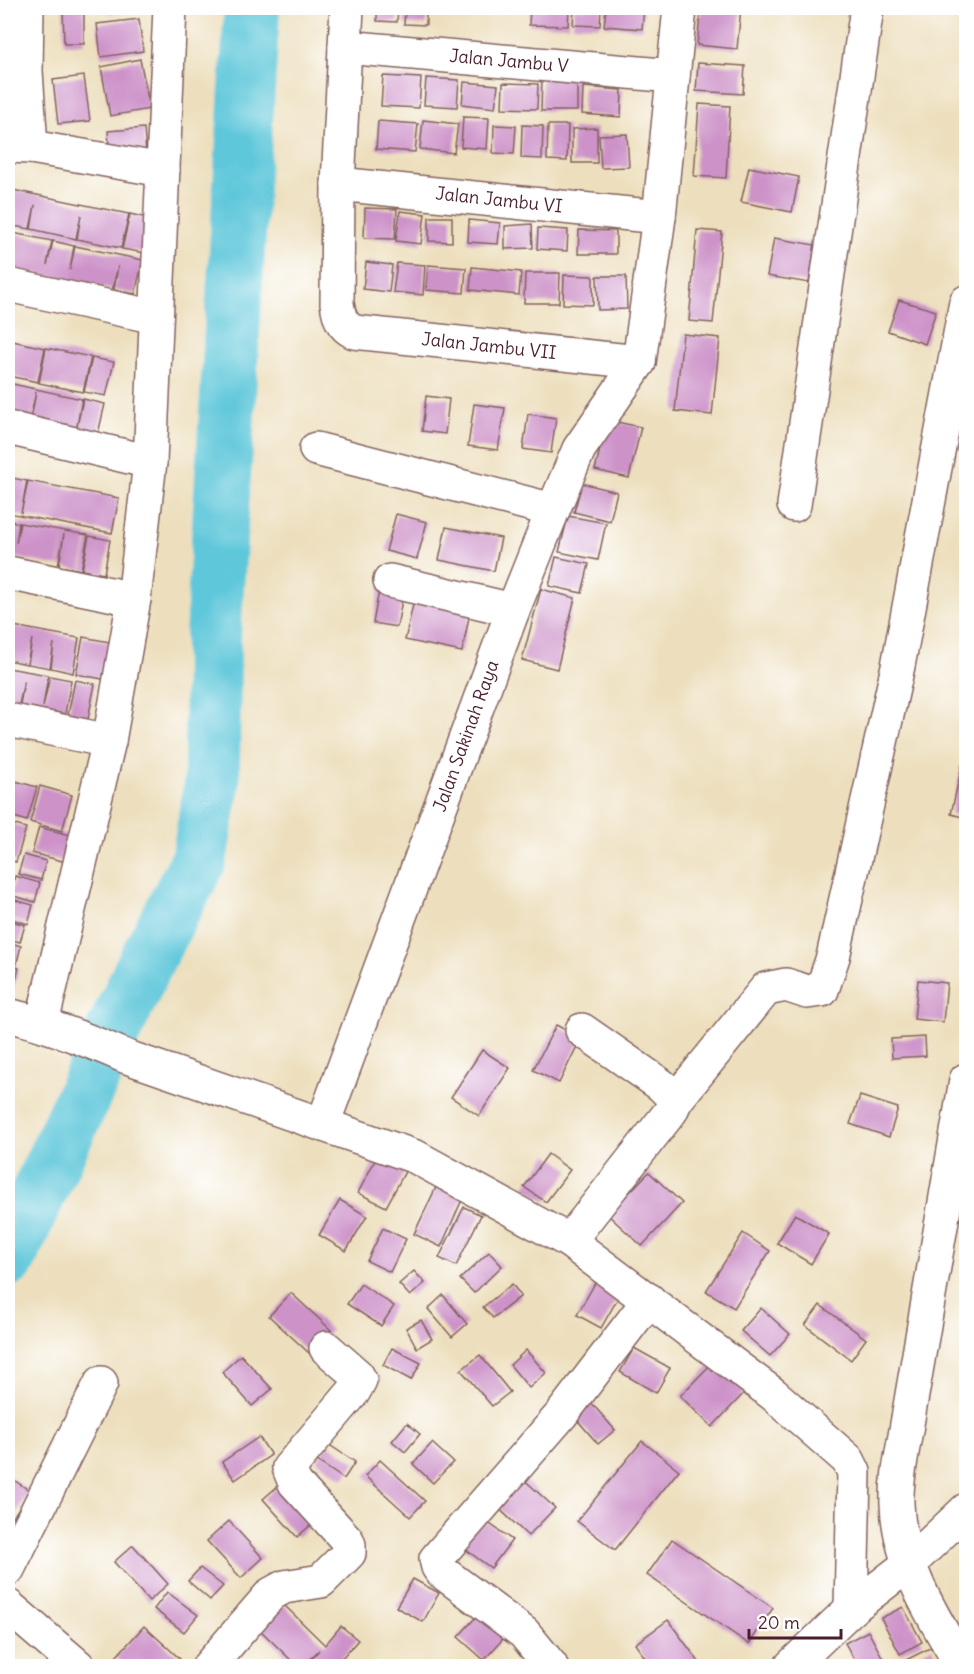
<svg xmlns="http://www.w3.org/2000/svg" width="974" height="1674" viewBox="0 0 974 1674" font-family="Delius,sans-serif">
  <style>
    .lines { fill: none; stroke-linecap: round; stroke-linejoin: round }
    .river { stroke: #5ec7da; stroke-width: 56 }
    .building { fill: #cd93c9 }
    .minor-casing { stroke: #83625e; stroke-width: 36 }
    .minor { stroke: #fff; stroke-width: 33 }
    .labels { text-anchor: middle; stroke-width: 4.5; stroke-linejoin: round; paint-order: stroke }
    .street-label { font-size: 18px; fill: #4a1f2b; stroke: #fff }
  </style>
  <rect width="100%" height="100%" fill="#fff"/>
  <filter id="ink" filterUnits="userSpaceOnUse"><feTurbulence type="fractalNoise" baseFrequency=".0167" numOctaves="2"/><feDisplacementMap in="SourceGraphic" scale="12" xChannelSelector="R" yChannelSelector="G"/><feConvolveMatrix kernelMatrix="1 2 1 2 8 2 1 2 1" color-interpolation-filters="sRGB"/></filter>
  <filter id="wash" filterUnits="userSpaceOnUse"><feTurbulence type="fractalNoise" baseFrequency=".008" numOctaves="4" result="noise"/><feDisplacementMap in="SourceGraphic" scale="24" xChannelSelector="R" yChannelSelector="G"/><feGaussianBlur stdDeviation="1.35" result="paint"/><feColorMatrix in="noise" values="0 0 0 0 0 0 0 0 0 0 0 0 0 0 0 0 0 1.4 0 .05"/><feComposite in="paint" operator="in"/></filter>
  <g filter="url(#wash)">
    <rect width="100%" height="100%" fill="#eddfbd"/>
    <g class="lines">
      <polyline class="river" points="8,1259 147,959 199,860 212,783 213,637 252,8"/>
    </g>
    <g id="blocks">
      <g class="building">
        <polygon points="63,8 84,8 84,44 64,44"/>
        <polygon points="107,8 140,8 140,9 108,13"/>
        <polygon points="377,8 398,8 397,22 377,21"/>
        <polygon points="405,8 426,8 426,25 404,24"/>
        <polygon points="435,8 484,8 484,12 435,10"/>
        <polygon points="530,8 569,8 568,26 529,25"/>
        <polygon points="574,8 601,8 600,26 573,25"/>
        <polygon points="606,8 644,8 642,29 604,26"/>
        <polygon points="701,8 741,8 737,49 697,45"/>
        <polygon points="139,19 143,51 101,57 97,24"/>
        <polygon points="140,59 150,109 110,116 101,67"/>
        <polygon points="698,63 745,66 743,94 696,91"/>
        <polygon points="84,76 90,121 58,124 53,80"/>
        <polygon points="383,76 421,78 419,108 381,106"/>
        <polygon points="542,76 577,76 577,111 541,111"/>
        <polygon points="426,78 459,80 457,107 424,105"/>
        <polygon points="464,82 498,85 495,108 462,104"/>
        <polygon points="503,83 538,84 537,109 502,108"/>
        <polygon points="583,87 622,90 621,117 582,114"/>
        <polygon points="699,104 730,106 726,178 694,176"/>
        <polygon points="463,117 489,118 487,149 461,147"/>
        <polygon points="423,120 458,124 454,153 420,149"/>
        <polygon points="378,121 418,124 415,152 376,149"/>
        <polygon points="494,125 516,126 514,154 493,153"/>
        <polygon points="522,125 543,126 542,159 521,158"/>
        <polygon points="548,125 568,125 567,161 547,160"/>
        <polygon points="144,128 146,155 110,158 108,131"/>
        <polygon points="597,128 597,163 572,163 572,129"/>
        <polygon points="627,134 629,167 601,168 599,135"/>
        <polygon points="749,167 799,177 792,212 741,202"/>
        <polygon points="8,189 129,214 121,248 77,239 81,215 76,239 31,229 35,205 30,229 8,225"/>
        <polygon points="365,208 397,209 395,239 364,238"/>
        <polygon points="400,211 425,214 421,244 396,241"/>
        <polygon points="130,214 152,219 144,253 122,249"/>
        <polygon points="429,217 452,217 452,242 429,241"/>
        <polygon points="469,220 500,223 498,244 468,242"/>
        <polygon points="532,224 533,248 505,249 505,226"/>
        <polygon points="538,228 568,230 567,251 537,249"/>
        <polygon points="579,230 616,231 616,254 578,254"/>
        <polygon points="697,230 722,232 713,323 689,321"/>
        <polygon points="8,232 52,241 47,265 53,241 74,246 70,270 75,246 143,260 135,294 114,290 118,266 112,290 8,268"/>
        <polygon points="774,238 815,245 809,283 767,276"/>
        <polygon points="366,262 392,265 389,292 363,289"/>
        <polygon points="397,263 425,265 423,295 393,292"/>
        <polygon points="428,265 466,268 464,293 426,290"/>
        <polygon points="472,267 521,272 519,295 470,290"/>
        <polygon points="525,273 560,273 559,303 524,303"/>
        <polygon points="564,275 593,276 593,305 563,304"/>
        <polygon points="597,276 626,276 627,309 598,310"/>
        <polygon points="899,300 936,311 925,344 888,331"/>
        <polygon points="683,334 720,338 712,415 675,411"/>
        <polygon points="8,340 45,348 38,382 8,376"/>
        <polygon points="46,348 91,357 83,392 39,383"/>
        <polygon points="92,358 114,362 106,396 84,392"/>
        <polygon points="8,383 82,399 76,431 83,399 105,404 97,438 30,424 36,392 29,424 8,419"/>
        <polygon points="426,396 449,399 445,434 422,431"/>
        <polygon points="474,404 505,408 498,450 468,446"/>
        <polygon points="528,414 556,418 551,453 523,449"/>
        <polygon points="954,414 966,417 966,449 948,445"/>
        <polygon points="607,420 641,427 629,478 595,470"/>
        <polygon points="8,477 27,481 21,513 28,481 119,498 112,533 8,513"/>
        <polygon points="582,483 617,492 610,521 574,512"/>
        <polygon points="396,514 427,522 417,559 386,551"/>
        <polygon points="568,516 606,523 598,560 559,552"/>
        <polygon points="8,520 19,523 16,543 20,523 88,535 81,570 59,566 64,534 58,566 8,556"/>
        <polygon points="446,527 501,538 494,571 439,560"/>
        <polygon points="89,536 110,540 104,574 82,570"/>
        <polygon points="556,557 589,564 582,593 549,586"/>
        <polygon points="380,585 404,589 397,627 373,623"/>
        <polygon points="541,589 575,598 557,669 522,660"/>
        <polygon points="416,591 472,602 462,652 405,640"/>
        <polygon points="8,625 79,638 73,673 51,668 54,643 50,668 28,664 32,639 27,664 8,660"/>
        <polygon points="83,637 115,643 108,680 76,674"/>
        <polygon points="8,668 48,675 43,707 50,676 71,680 65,714 20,705 24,681 19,705 8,703"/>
        <polygon points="75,680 95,684 88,719 68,715"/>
        <polygon points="962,765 966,766 966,818 951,814"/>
        <polygon points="8,779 37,787 27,821 8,815"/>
        <polygon points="40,786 72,795 62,831 30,822"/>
        <polygon points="8,823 26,828 16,862 8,860"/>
        <polygon points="39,827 73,836 66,862 32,853"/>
        <polygon points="24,855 46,861 41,880 18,874"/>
        <polygon points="15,876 40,883 35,902 10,895"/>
        <polygon points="8,898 33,905 28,924 8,918"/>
        <polygon points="8,920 25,925 20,942 8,939"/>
        <polygon points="8,942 21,946 16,966 8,963"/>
        <polygon points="8,965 19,968 13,990 8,988"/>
        <polygon points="918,980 947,983 943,1022 914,1019"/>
        <polygon points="556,1025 581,1038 559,1083 533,1070"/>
        <polygon points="925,1037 926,1056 892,1058 891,1039"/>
        <polygon points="482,1050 510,1068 479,1116 451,1097"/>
        <polygon points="860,1096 898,1108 889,1137 850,1124"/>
        <polygon points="380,1151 408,1166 386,1207 358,1193"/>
        <polygon points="548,1154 570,1170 546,1202 524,1187"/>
        <polygon points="649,1172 682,1203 642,1246 608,1215"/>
        <polygon points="438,1183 464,1195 441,1247 414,1234"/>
        <polygon points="340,1200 367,1216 346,1251 319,1235"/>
        <polygon points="464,1207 481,1215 456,1266 439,1258"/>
        <polygon points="795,1214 829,1234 811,1264 777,1243"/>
        <polygon points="383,1228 406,1239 390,1272 367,1261"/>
        <polygon points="743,1233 770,1251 734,1308 706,1291"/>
        <polygon points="489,1252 502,1266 474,1293 460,1279"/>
        <polygon points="414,1271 425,1283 410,1296 399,1284"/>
        <polygon points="599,1276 623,1289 601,1328 577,1315"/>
        <polygon points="361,1284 394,1306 381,1326 347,1304"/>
        <polygon points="512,1284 521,1296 493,1318 483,1307"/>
        <polygon points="291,1293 331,1330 309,1353 269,1316"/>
        <polygon points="443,1295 467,1324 452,1337 428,1309"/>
        <polygon points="820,1305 866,1339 851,1360 805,1325"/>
        <polygon points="761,1308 790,1334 770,1356 741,1331"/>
        <polygon points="421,1320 432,1339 417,1348 406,1328"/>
        <polygon points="392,1348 421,1363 411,1380 383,1365"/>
        <polygon points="634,1348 670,1368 656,1393 620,1372"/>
        <polygon points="526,1350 546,1373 529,1388 510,1365"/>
        <polygon points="241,1355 272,1389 252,1406 222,1372"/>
        <polygon points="480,1355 510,1392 492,1406 461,1370"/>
        <polygon points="715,1360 746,1391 712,1427 680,1396"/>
        <polygon points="588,1399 615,1430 598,1444 572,1414"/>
        <polygon points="407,1423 420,1434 405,1452 392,1441"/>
        <polygon points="259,1437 271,1455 235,1480 222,1462"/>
        <polygon points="642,1441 679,1470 615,1550 577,1521"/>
        <polygon points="432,1443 453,1462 433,1483 413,1464"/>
        <polygon points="328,1444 355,1462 344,1479 317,1461"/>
        <polygon points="380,1460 425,1501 410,1517 365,1476"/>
        <polygon points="518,1474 555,1508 528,1536 492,1502"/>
        <polygon points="8,1476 30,1491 13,1517 8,1513"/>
        <polygon points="286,1479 320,1517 297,1537 263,1499"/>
        <polygon points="479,1516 512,1540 491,1568 458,1544"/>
        <polygon points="229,1521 263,1558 241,1578 207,1541"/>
        <polygon points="672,1539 773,1608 749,1644 647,1575"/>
        <polygon points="133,1545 168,1584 149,1601 114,1562"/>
        <polygon points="200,1568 223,1586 210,1600 188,1581"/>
        <polygon points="413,1579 439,1593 423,1622 396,1607"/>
        <polygon points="167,1592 198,1615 184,1632 154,1609"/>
        <polygon points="281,1602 325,1645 341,1626 358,1640 335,1666 306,1666 319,1650 303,1666 297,1666 256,1626"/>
        <polygon points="903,1607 922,1642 900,1654 881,1618"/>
        <polygon points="484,1608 510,1631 484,1660 458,1637"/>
        <polygon points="668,1620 702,1666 651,1666 635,1644"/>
        <polygon points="144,1626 180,1659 172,1666 126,1666 116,1657"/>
        <polygon points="868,1631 887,1666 858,1666 845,1643"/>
        <polygon points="932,1647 942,1666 894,1666"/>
      </g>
    </g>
  </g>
  <g filter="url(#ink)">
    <use href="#blocks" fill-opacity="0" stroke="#83625e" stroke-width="1.5"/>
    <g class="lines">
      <defs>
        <g id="minor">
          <polyline points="27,8 26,71 31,147"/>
          <path d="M347,8L338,184L337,303C339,317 342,326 354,332L639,362"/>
          <polyline points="345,47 673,76"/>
          <polyline points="8,146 31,147 163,170"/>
          <polyline points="338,184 659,217"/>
          <polyline points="8,285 156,317"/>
          <polyline points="8,428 150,462"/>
          <polyline points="316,449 553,510"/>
          <polyline points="794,505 867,8"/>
          <polyline points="8,573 134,599"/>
          <polyline points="390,581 513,610"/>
          <polyline points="8,720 109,741"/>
          <path d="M8,1015C49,1025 88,1040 127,1057L416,1157L569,1241L773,1394L848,1460L854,1472L851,1609"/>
          <polyline points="42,1023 109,741 134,599 150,462 170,8"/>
          <polyline points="676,1100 766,989 786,985 807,992 822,990 833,957 898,666 966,302"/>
          <polyline points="323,1124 513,610 553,510 579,449 639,362 659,217 680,8"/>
          <polyline points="569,1241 671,1111 676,1100 661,1085 582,1030"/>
          <polyline points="8,1569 101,1383"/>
          <polyline points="8,1606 78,1666"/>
          <polyline points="209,1666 271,1594 284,1587 321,1581 349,1553 349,1545 347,1540 295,1483 289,1468 354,1391 360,1380 357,1375 326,1348"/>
          <polyline points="551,1666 524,1633 442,1572 438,1567 436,1559 561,1415 649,1300"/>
          <polyline points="791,1666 851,1609 909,1564 966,1510"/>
          <path d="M962,1666C933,1617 899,1563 897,1504C896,1479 902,1454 906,1430L966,1080"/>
        </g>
      </defs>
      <use href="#minor" class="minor-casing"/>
      <use href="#minor" class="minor"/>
    </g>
  </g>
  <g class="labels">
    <g class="street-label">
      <text transform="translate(509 61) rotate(5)" y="6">Jalan Jambu V</text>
      <text transform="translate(499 200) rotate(6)" y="6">Jalan Jambu VI</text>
      <text transform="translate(489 346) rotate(6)" y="6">Jalan Jambu VII</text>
      <text transform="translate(466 736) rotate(-70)" y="6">Jalan Sakinah Raya</text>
    </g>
  </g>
  <rect width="974" height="1674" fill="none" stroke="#fff" stroke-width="30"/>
  <path d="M749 1629v9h92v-9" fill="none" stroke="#4a1f2b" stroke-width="3"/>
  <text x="758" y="1629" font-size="18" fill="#4a1f2b" stroke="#ffffff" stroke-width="4.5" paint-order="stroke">20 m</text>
</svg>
